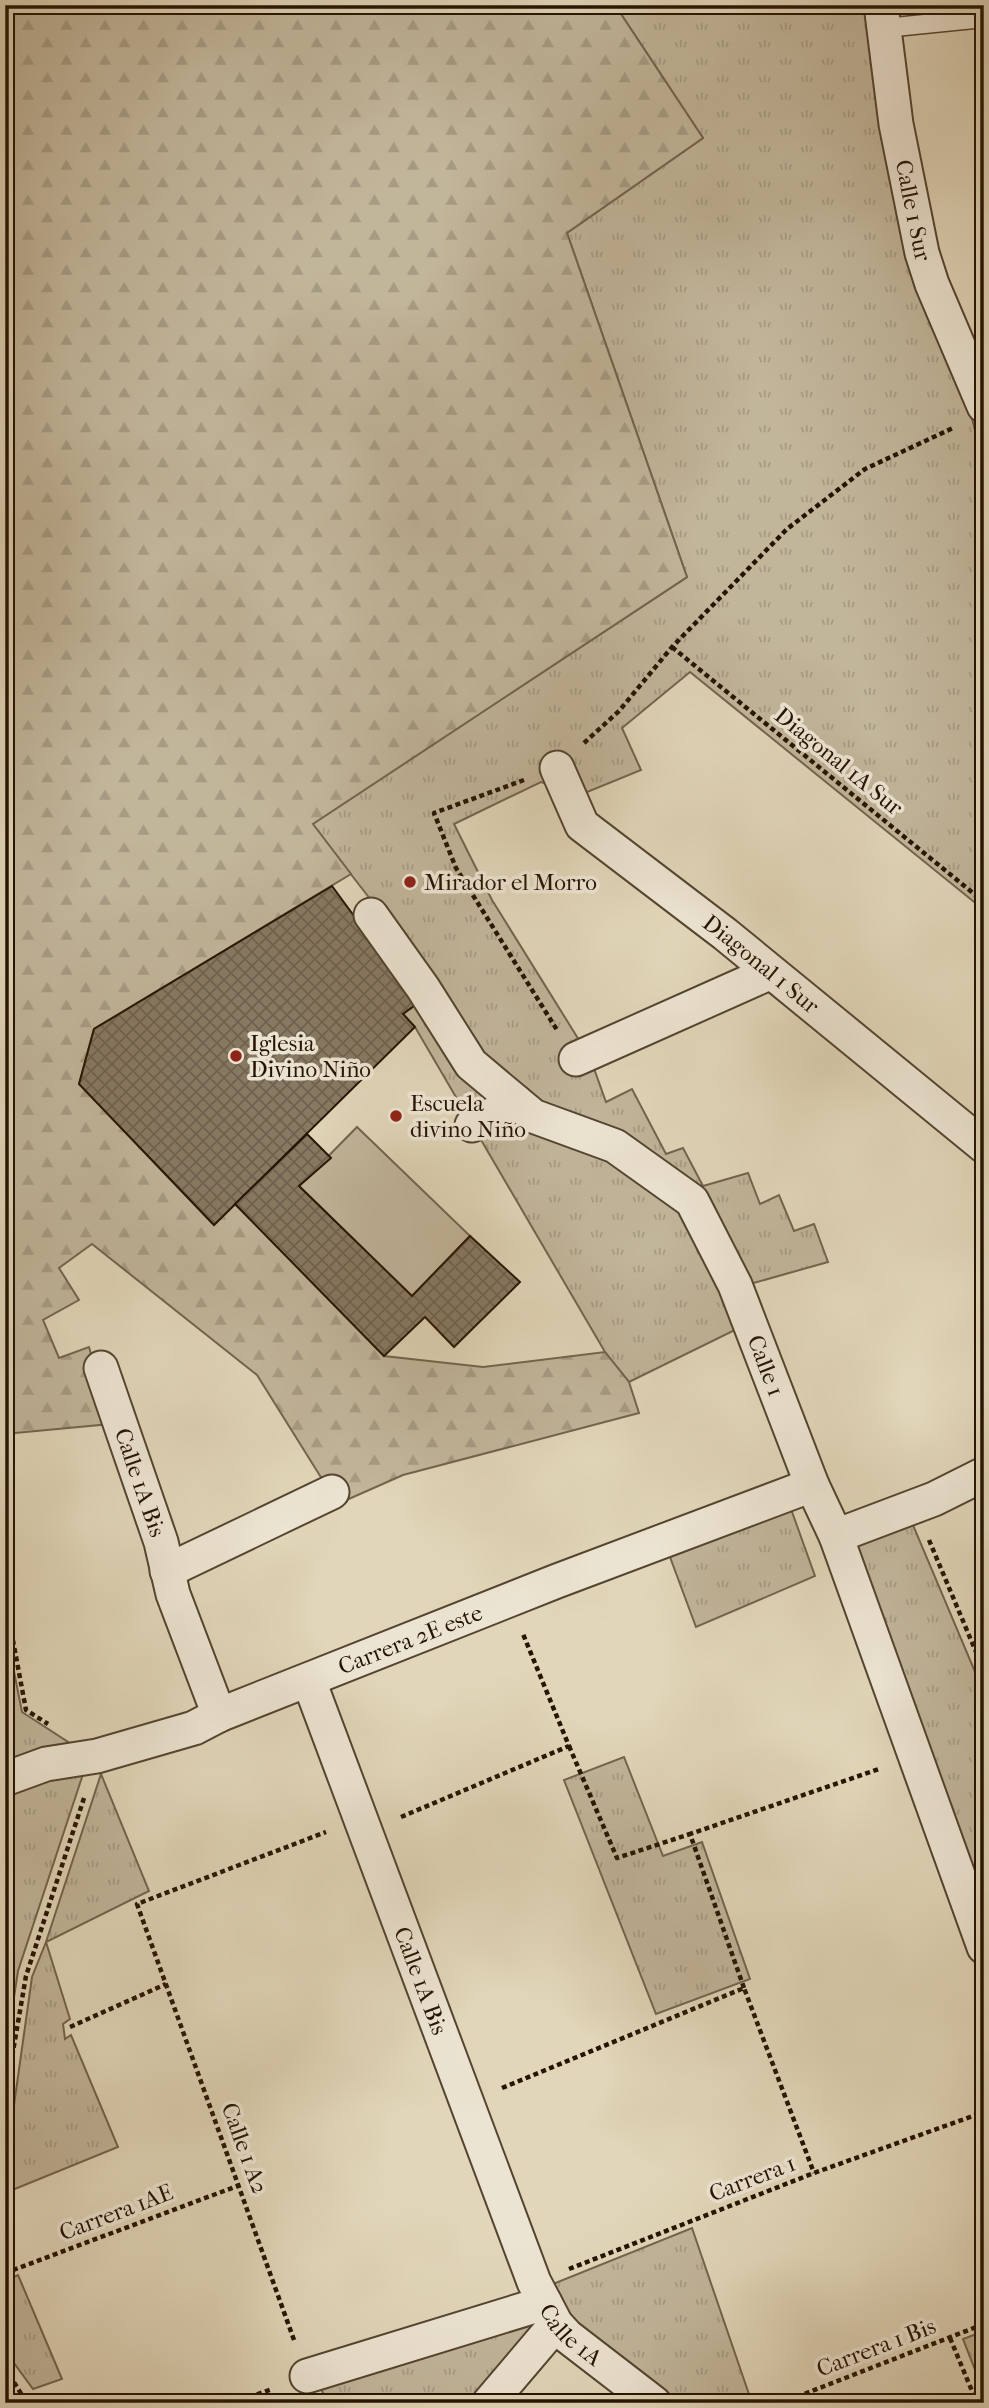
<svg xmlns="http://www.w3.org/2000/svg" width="989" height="2408" viewBox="0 0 989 2408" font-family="'IM FELL French Canon',serif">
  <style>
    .grass { fill: url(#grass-tufts); stroke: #73644e; stroke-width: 2 }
    .forest { fill: url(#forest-firs); stroke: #73644e; stroke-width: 2 }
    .garden { fill: #c1b59a; stroke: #73644e; stroke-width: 2 }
    .building { fill: url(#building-cross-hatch); stroke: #251403; stroke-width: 2 }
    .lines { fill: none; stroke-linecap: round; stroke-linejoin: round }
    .lane-casing { stroke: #544430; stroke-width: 21 }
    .street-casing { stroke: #544430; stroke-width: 37 }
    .path { stroke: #251403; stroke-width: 4.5; stroke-dasharray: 5 3.5; stroke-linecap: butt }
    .lane { stroke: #ece4d2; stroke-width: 18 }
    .street { stroke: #ece4d2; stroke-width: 33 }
    .poi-dot { fill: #8f2418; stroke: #ece4d2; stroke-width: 2.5 }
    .labels { text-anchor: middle; stroke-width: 7; stroke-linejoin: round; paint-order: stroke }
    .street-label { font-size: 23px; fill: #251403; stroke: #ece4d2 }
    .poi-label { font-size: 23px; fill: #251403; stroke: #ece4d2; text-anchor: start }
  </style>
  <defs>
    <pattern id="grass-tufts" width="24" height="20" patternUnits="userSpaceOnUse" patternTransform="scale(1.75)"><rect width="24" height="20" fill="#c1b59a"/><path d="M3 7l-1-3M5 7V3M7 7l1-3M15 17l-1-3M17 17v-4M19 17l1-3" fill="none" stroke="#a69b83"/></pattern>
    <pattern id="forest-firs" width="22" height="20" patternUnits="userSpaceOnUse" patternTransform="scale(1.75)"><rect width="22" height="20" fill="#c1b59a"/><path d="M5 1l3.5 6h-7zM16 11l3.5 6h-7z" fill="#a69b83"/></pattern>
    <pattern id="building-cross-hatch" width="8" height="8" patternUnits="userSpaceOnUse" patternTransform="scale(1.75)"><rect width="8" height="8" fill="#877962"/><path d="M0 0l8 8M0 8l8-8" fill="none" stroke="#6e624f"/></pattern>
  </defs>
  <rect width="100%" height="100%" fill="#e1d6b9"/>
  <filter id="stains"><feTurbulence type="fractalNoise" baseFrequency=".00286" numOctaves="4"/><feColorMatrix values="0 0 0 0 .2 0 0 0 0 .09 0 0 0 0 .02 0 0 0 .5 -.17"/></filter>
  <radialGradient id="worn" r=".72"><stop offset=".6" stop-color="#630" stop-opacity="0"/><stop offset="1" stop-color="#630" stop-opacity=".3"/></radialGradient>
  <g class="grass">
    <polygon points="615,5 870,5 984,467 984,910 690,672 622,728 641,770 580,795 541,782 454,824 492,900 579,1040 745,971 592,1063 606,1102 632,1089 666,1154 683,1148 703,1186 748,1173 760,1204 779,1195 794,1231 814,1224 828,1262 743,1286 697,1196 536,1105 476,1058 374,904 312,824 687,577 567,233 703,138"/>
    <polygon points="418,1003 466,1071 613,1156 686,1206 741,1327 629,1382 605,1352 415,1027 403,1014"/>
    <polygon points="791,1509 815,1576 696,1627 670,1557"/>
    <polygon points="910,1518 984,1693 984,1903 846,1541"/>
    <polygon points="5,1626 22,1712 85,1753 5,1775"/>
    <polygon points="624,1757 663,1856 702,1842 750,1979 656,2014 564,1780"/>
    <polygon points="86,1765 18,1971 5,2056 5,1791"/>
    <polygon points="101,1774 149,1891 46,1942 70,2019 63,2024 65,2039 71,2035 118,2147 5,2193 5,2128 14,2105 32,1977 46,1942"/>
    <polygon points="692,2228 752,2403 661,2403 585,2340 548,2286"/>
    <polygon points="18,2275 62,2379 33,2389 11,2359 5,2346 5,2281"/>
    <polygon points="543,2311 548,2322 479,2403 328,2403 320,2387"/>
    <polygon points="984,2331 984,2393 963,2339"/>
  </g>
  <polygon class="forest" points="5,5 615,5 703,138 567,233 687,577 313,824 351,874 94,1029 79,1084 214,1225 235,1204 384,1356 483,1367 605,1352 629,1382 639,1413 403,1475 342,1502 322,1479 257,1375 92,1244 59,1268 79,1300 43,1320 59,1358 89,1347 110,1424 5,1434"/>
  <polygon class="garden" points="357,1127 470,1236 412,1296 299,1186"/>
  <g class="building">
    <polygon points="332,886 418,1003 403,1014 415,1027 214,1225 79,1084 94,1029"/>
    <polygon points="307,1134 331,1158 299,1186 412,1296 470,1236 520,1282 454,1347 425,1317 384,1356 235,1204"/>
  </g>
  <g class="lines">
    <defs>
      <polyline id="lane" points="885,28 984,18"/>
      <g id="street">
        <path id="s1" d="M881,5L896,124L922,253L932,284L984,406"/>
        <path id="s2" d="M557,768L582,825L725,934L984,1146"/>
        <path id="s3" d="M371,915L423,988L471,1064L533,1116L615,1146L692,1201L735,1285L812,1485L836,1536L984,1947"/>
        <polyline points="576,1059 769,973"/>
        <polyline points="472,1125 516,1102"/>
        <path id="s4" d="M101,1368L161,1542L173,1594L219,1715"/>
        <polyline points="836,1536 934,1499 984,1474"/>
        <polyline points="167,1571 332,1492"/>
        <path id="s5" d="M309,1681L534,2282L556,2324L567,2336L654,2403"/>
        <path id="s6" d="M5,1779L46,1764L97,1756L194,1728L219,1715L557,1581L812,1485"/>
        <polyline points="307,2376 545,2303"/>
        <polyline points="489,2403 556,2324"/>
      </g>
    </defs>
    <use href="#lane" class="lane-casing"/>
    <use href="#street" class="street-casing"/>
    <g class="path">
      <polyline points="672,647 984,902"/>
      <polyline points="584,743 619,711 672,647 787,529 865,469 953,428"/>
      <polyline points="524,780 434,813 456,868 557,1030"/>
      <polyline points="929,1540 984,1671"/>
      <polyline points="5,1598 26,1710 48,1724"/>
      <polyline points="569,1746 617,1858 690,1834"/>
      <polyline points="401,1817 569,1746 523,1634"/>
      <polyline points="744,1988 690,1834 879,1769"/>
      <polyline points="70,2027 166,1984"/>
      <polyline points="502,2088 744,1988 814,2173"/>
      <polyline points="5,2098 26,1976 85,1795"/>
      <polyline points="569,2269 814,2173 984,2112"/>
      <polyline points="5,2273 240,2185"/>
      <polyline points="950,2338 977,2403"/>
      <polyline points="294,2340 137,1904 326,1832"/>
      <polyline points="5,2368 27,2403"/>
      <polyline points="233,2403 272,2389"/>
      <polyline points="781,2403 984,2324"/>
    </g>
    <use href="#lane" class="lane"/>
    <use href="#street" class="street"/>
  </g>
  <g class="poi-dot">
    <circle cx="410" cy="882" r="7"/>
    <circle cx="236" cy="1056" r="7"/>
    <circle cx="396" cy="1116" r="7"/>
  </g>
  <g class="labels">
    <g class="street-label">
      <text dy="8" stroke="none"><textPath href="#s1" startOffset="208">Calle 1 Sur</textPath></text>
      <text transform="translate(839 761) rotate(39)" y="8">Diagonal 1A Sur</text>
      <text dy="8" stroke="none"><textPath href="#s2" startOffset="289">Diagonal 1 Sur</textPath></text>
      <text dy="8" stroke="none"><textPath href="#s3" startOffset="623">Calle 1</textPath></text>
      <text dy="8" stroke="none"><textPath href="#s4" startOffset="121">Calle 1A Bis</textPath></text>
      <text dy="8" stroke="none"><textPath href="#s6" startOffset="430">Carrera 2E este</textPath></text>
      <text dy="8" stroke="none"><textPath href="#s5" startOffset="320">Calle 1A Bis</textPath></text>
      <text transform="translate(245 2148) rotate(70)" y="8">Calle 1 A2</text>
      <text transform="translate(752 2178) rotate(-21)" y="8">Carrera 1</text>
      <text transform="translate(116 2212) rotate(-21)" y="8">Carrera 1AE</text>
      <text dy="8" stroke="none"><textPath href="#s5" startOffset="707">Calle 1A</textPath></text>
      <text transform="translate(876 2347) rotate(-21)" y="8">Carrera 1 Bis</text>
    </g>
    <g class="poi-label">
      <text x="424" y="890">Mirador el Morro</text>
      <text x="250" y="1051">Iglesia<tspan x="250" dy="26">Divino Niño</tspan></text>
      <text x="410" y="1111">Escuela<tspan x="410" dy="26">divino Niño</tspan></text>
    </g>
  </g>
  <rect width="989" height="2408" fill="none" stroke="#e1d6b9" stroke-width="28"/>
  <rect x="7" y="7" width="975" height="2394" fill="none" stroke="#251403" stroke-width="3.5"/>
  <rect x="14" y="14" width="961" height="2380" fill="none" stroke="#251403" stroke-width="2"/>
  <rect width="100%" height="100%" filter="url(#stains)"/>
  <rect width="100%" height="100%" fill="url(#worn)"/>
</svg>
